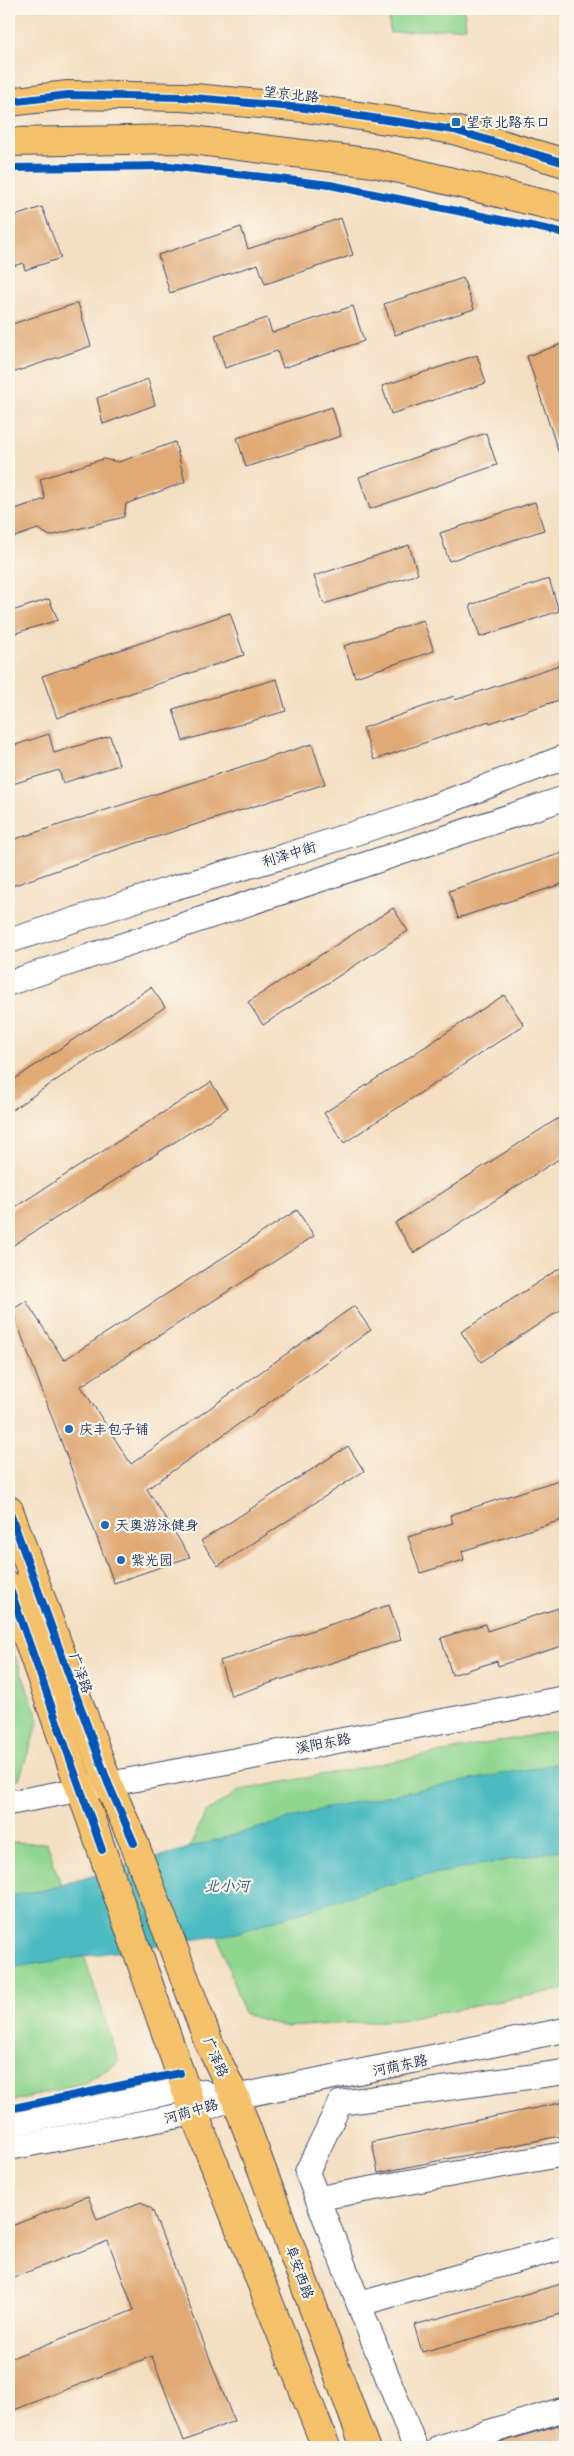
<svg xmlns="http://www.w3.org/2000/svg" width="574" height="2456" viewBox="0 0 574 2456" font-family="Pangolin,'LXGW WenKai TC',sans-serif">
  <style>
    .green { fill: #90d68f; stroke: #568276 }
    .water { fill: #4cbbc1; stroke: #347590 }
    .building { fill: #e0a975 }
    .lines { fill: none; stroke-linecap: round; stroke-linejoin: round }
    .minor-casing { stroke: #3c496d; stroke-width: 26 }
    .major-casing { stroke: #3c496d; stroke-width: 30 }
    .minor { stroke: #fff; stroke-width: 24 }
    .major { stroke: #f5c16b; stroke-width: 28 }
    .cycleway-casing { stroke: #fbf7ec; stroke-width: 11 }
    .cycleway { stroke: #0057b8; stroke-width: 8 }
    .poi-dot { fill: #1f6fb2; stroke: #fbf7ec; stroke-width: 2 }
    .labels { text-anchor: middle; stroke-width: 4.5; stroke-linejoin: round; paint-order: stroke }
    .street-label { font-size: 14px; fill: #1b2f5e; stroke: #fbf7ec }
    .poi-label { font-size: 14px; fill: #1b2f5e; stroke: #fbf7ec; text-anchor: start }
    .water-label { font-size: 15px; font-style: italic; fill: #2a597c; stroke: #fbf7ec }
  </style>
  <rect width="100%" height="100%" fill="#fbf7ec"/>
  <filter id="ink" filterUnits="userSpaceOnUse"><feTurbulence type="fractalNoise" baseFrequency=".02" numOctaves="2"/><feDisplacementMap in="SourceGraphic" scale="10" xChannelSelector="R" yChannelSelector="G"/><feConvolveMatrix kernelMatrix="1 2 1 2 8 2 1 2 1" color-interpolation-filters="sRGB"/></filter>
  <filter id="wash" filterUnits="userSpaceOnUse"><feTurbulence type="fractalNoise" baseFrequency=".0096" numOctaves="4" result="noise"/><feDisplacementMap in="SourceGraphic" scale="20" xChannelSelector="R" yChannelSelector="G"/><feGaussianBlur stdDeviation="1.12" result="paint"/><feColorMatrix in="noise" values="0 0 0 0 0 0 0 0 0 0 0 0 0 0 0 0 0 1.4 0 .05"/><feComposite in="paint" operator="in"/></filter>
  <g filter="url(#wash)">
    <rect width="100%" height="100%" fill="#f4dfc2"/>
    <g class="green">
      <polygon points="388,9 464,9 466,27 390,33"/>
      <polygon points="9,1640 39,1720 19,1779 9,1781"/>
      <polygon points="565,1729 565,1989 400,2020 287,2027 244,2014 189,1848 206,1812 241,1790"/>
      <polygon points="9,1842 47,1843 119,2062 84,2083 9,2102"/>
    </g>
    <polygon class="water" points="565,1762 565,1849 418,1877 359,1893 236,1933 9,1968 9,1896 44,1890 334,1806"/>
    <g id="blocks">
      <g class="building">
        <polygon points="42,207 61,258 25,270 23,263 9,267 9,218"/>
        <polygon points="341,218 353,255 265,284 258,264 170,293 158,255 241,227 248,249"/>
        <polygon points="463,278 474,309 395,335 384,304"/>
        <polygon points="78,303 91,346 9,374 9,325"/>
        <polygon points="353,306 364,341 283,368 277,351 225,368 215,335 267,318 272,333"/>
        <polygon points="565,343 565,463 562,463 527,356"/>
        <polygon points="477,355 486,383 391,414 382,386"/>
        <polygon points="148,379 155,405 103,424 97,398"/>
        <polygon points="332,407 341,436 246,467 237,438"/>
        <polygon points="486,433 497,465 370,509 359,477"/>
        <polygon points="175,442 185,482 126,504 124,517 50,536 38,529 9,539 9,511 45,499 40,479 103,459 119,462"/>
        <polygon points="535,502 544,530 449,561 440,533"/>
        <polygon points="409,545 418,574 324,604 314,576"/>
        <polygon points="549,579 559,611 480,637 470,605"/>
        <polygon points="49,599 58,620 9,635 9,612"/>
        <polygon points="230,613 244,655 57,718 42,676"/>
        <polygon points="423,620 434,651 355,677 344,646"/>
        <polygon points="565,663 565,698 490,723 489,721 374,760 363,728 454,696 455,700"/>
        <polygon points="277,679 286,711 183,741 173,709"/>
        <polygon points="49,734 54,753 110,736 119,765 63,783 59,770 9,785 9,747"/>
        <polygon points="312,744 325,784 118,849 9,887 9,841"/>
        <polygon points="565,852 565,883 458,918 449,891"/>
        <polygon points="393,908 408,931 263,1025 248,1002"/>
        <polygon points="151,987 165,1007 9,1112 9,1083"/>
        <polygon points="504,995 524,1025 344,1143 324,1113"/>
        <polygon points="211,1082 228,1108 9,1248 9,1211"/>
        <polygon points="565,1114 565,1155 414,1253 395,1223"/>
        <polygon points="297,1210 314,1236 81,1386 131,1464 354,1306 371,1330 147,1489 190,1557 114,1583 12,1310 26,1301 64,1360"/>
        <polygon points="565,1265 565,1307 481,1362 461,1332"/>
        <polygon points="348,1446 364,1471 218,1566 201,1541"/>
        <polygon points="565,1478 565,1519 462,1551 464,1560 420,1573 408,1537 453,1523 450,1515"/>
        <polygon points="389,1605 401,1640 231,1696 220,1661"/>
        <polygon points="565,1606 565,1645 498,1666 497,1661 452,1675 441,1638 485,1624 487,1631"/>
        <polygon points="565,2102 565,2135 378,2173 372,2142"/>
        <polygon points="88,2196 97,2220 141,2202 152,2209 234,2421 184,2441 152,2356 9,2412 9,2359 134,2310 108,2241 9,2279 9,2227"/>
        <polygon points="565,2283 565,2313 422,2352 414,2325"/>
        <polygon points="565,2423 565,2447 486,2447"/>
      </g>
    </g>
  </g>
  <g filter="url(#ink)">
    <use href="#blocks" fill-opacity="0" stroke="#3c496d" stroke-width="1"/>
    <g class="lines">
      <defs>
        <g id="minor">
          <polyline points="9,941 173,888 285,856 417,813 565,757"/>
          <polyline points="9,983 565,798"/>
          <polyline points="9,1803 565,1698"/>
          <polyline points="9,2124 186,2089 204,2092"/>
          <polyline points="9,2148 194,2113 235,2097 565,2030"/>
          <polyline points="319,2198 565,2154"/>
          <polyline points="359,2304 565,2247"/>
          <polyline points="415,2447 307,2172 340,2103 565,2072"/>
          <polyline points="440,2447 565,2409"/>
        </g>
        <g id="major">
          <polyline points="9,102 68,95 183,97 305,108 454,130 565,163"/>
          <polyline points="9,142 184,139 374,163 565,209"/>
          <polyline points="9,1510 108,1783 134,1843 209,2043 235,2097 365,2447"/>
          <polyline points="9,1586 194,2113 326,2447"/>
        </g>
      </defs>
      <use href="#minor" class="minor-casing"/>
      <use href="#major" class="major-casing"/>
      <use href="#minor" class="minor"/>
      <use href="#major" class="major"/>
      <defs>
        <g id="cycleway">
          <polyline points="9,102 68,95 183,97 305,108 454,130 565,163"/>
          <polyline points="9,168 169,166 330,185 565,233"/>
          <polyline points="9,1510 108,1783 134,1843"/>
          <polyline points="9,1586 102,1850"/>
          <polyline points="9,2109 180,2073"/>
        </g>
      </defs>
      <use href="#cycleway" class="cycleway-casing"/>
      <use href="#cycleway" class="cycleway"/>
    </g>
  </g>
  <g class="poi-dot">
    <rect x="451" y="117" width="10" height="10" rx="2.5"/>
    <circle cx="69" cy="1429" r="5"/>
    <circle cx="105" cy="1525" r="5"/>
    <circle cx="121" cy="1560" r="5"/>
  </g>
  <g class="labels">
    <g class="street-label">
      <text transform="translate(291 94) rotate(6)" y="5">望京北路</text>
      <text transform="translate(289 854) rotate(-17)" y="5">利泽中街</text>
      <text transform="translate(81 1673) rotate(70)" y="5">广泽路</text>
      <text transform="translate(323 1743) rotate(-11)" y="5">溪阳东路</text>
      <text transform="translate(216 2057) rotate(66)" y="5">广泽路</text>
      <text transform="translate(400 2065) rotate(-12)" y="5">河荫东路</text>
      <text transform="translate(191 2111) rotate(-16)" y="5">河荫中路</text>
      <text transform="translate(300 2272) rotate(70)" y="5">阜安西路</text>
    </g>
    <g class="poi-label">
      <text x="466" y="127">望京北路东口</text>
      <text x="79" y="1434">庆丰包子铺</text>
      <text x="115" y="1530">天奥游泳健身</text>
      <text x="131" y="1565">紫光园</text>
    </g>
    <g class="water-label">
      <text x="227" y="1891">北小河</text>
    </g>
  </g>
  <rect width="574" height="2456" fill="none" stroke="#fbf7ec" stroke-width="30"/>
</svg>
